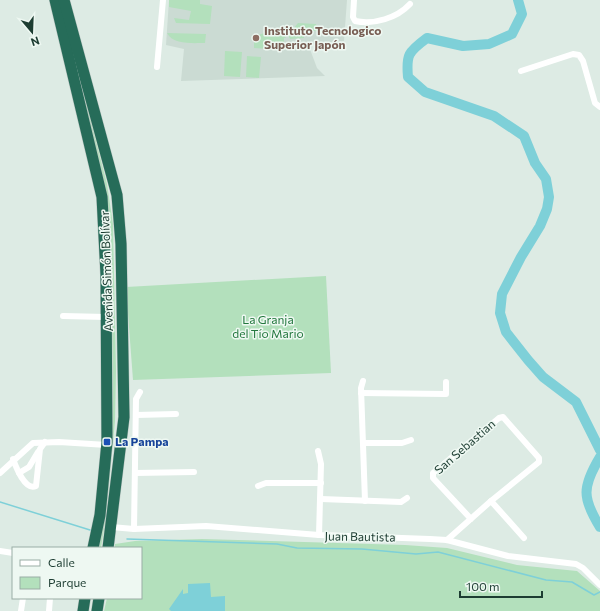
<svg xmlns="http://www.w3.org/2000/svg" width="600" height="611" viewBox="0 0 600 611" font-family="Commissioner,sans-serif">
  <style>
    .built { fill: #cbdbd3 }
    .green { fill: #b3e0bc }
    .water { fill: #7ed0d8 }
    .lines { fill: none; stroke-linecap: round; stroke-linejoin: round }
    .stream { stroke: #7ed0d8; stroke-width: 1.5 }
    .river { stroke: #7ed0d8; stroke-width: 10 }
    .highway-casing { stroke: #bbc5c2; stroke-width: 12 }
    .street { stroke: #fff; stroke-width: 6 }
    .highway { stroke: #266c59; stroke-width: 11 }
    .education-dot { fill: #8d6e63; stroke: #eef8f2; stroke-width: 1.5 }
    .transit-dot { fill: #1a4fb4; stroke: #eef8f2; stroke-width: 1.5 }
    .labels { text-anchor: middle; stroke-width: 3; stroke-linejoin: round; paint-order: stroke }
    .education-label { font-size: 12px; font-weight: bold; fill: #785e54; stroke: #eef8f2; text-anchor: start }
    .street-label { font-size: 12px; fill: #1d3d32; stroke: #eef8f2 }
    .park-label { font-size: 12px; fill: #23783e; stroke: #eef8f2 }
    .transit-label { font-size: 12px; font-weight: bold; fill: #164399; stroke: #eef8f2; text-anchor: start }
  </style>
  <rect width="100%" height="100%" fill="#ddebe4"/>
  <polygon class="built" points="169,0 347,0 344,41 308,44 317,68 325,76 181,81 184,49 166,45"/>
  <g class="green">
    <polygon points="60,0 107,184 113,224 116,371 115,421 106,516 101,548 98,548 111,440 113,397 111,237 107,201"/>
    <polygon points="169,0 200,0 200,4 212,6 210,24 176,23 174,18 189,20 191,11 169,7"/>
    <polygon points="298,23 316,24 317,31 304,31 304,38 290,39 285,30 293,29"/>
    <polygon points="279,29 282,31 286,38 284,38 284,50 254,48 254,36"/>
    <path d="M167,33L206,34L205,43C194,43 173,45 167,33Z"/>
    <polygon points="225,51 242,52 240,77 224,76"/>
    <polygon points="247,56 261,57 259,78 246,77"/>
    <polygon points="326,276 331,373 133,380 126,287"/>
    <polygon points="202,539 405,545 447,548 517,565 577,571 600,591 600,611 104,611 107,598 141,598 141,548 115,548 115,544 135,541"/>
  </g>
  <polygon class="water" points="210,583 211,597 225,596 225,611 171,611 169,609 183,589 183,594 188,593 188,584"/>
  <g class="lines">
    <g class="stream">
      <polyline points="0,502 90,530"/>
      <polyline points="127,539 277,544 297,548 362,549 416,554 438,552 546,580 572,582 594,595 600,592"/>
    </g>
    <g class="river">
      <path d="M518,0L522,14L512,34L489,44L463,46L427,38C408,52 406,55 408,77L425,92L494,116L524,136L535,163L546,179L549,197L547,209L540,226L521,257L502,294L500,313L506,332L528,360L543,377L576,402L600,450"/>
      <path d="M600,457C582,487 582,498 600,527"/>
    </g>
    <defs>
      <g id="highway">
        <polyline points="55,0 102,197 106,275 107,442 100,515 93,548"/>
        <polyline points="64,0 117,195 121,244 124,417 108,548"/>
        <polyline points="83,611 85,598"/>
        <polyline points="97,611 99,598"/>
      </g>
    </defs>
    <use href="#highway" class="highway-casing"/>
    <g class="street">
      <path d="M354,0L353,17L355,21C374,25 397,18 410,4"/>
      <polyline points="157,67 163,0"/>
      <polyline points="521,71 573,54 579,55 583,61 595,103 600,107"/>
      <polyline points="63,316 106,317"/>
      <polyline points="363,381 361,388 365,501"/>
      <polyline points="361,393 446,394 446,382"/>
      <polyline points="136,415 176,414"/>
      <polyline points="363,443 402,443 411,440"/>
      <polyline points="318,451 321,464 319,535"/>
      <path d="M13,459C16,467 25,491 36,486L40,449L45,442"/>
      <polyline points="0,473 33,443 59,442 107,445"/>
      <polyline points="19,473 29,467 38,452"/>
      <polyline points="135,473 194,472"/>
      <polyline points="258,486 266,483 321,483"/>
      <polyline points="321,499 401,502 407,498"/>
      <polyline points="491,501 524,538"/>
      <polyline points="111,527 134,529 206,526 319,535 430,539 447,540 508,556 576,564 583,568 600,585"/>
      <polyline points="134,529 136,399 140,392"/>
      <polyline points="447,540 491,501 539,462 539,458 503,417 499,418 433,473 433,478 471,519"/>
      <polyline points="0,551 13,553"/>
      <polyline points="21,611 23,598"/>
      <polyline points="49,611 50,598"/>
    </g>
    <use href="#highway" class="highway"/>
  </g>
  <circle class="education-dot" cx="256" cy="38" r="4"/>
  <rect class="transit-dot" x="103" y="438" width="8" height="8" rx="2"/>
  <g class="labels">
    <g class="education-label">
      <text x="264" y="35">Instituto Tecnologico<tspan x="264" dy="14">Superior Japón</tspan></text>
    </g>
    <g class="street-label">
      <text transform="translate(107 271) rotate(-92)" y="4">Avenida Simón Bolívar</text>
      <text transform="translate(465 447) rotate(-41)" y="4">San Sebastian</text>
      <text transform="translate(360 537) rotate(1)" y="4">Juan Bautista</text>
    </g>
    <g class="park-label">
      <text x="268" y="324">La Granja<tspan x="268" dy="14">del Tío Mario</tspan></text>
    </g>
    <g class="transit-label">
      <text x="115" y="446">La Pampa</text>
    </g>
  </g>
  <rect x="12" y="547" width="130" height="52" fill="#eef8f2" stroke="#9aada5"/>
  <rect x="20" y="560" width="20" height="6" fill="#ffffff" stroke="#9aada5"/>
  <text x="48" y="567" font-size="12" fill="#1d3d32">Calle</text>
  <rect x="20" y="577" width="20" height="12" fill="#b3e0bc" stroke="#9aada5"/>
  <text x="48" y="587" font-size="12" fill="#1d3d32">Parque</text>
  <g transform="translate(32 32) rotate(161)" stroke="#eef8f2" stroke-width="3" paint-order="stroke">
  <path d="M0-3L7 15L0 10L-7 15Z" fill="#1d3d32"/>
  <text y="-6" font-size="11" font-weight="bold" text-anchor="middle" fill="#1d3d32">N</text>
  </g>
  <path d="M460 591v6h82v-6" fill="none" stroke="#1d3d32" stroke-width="2"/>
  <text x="466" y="591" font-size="12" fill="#1d3d32" stroke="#eef8f2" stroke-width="3" paint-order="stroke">100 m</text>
</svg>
